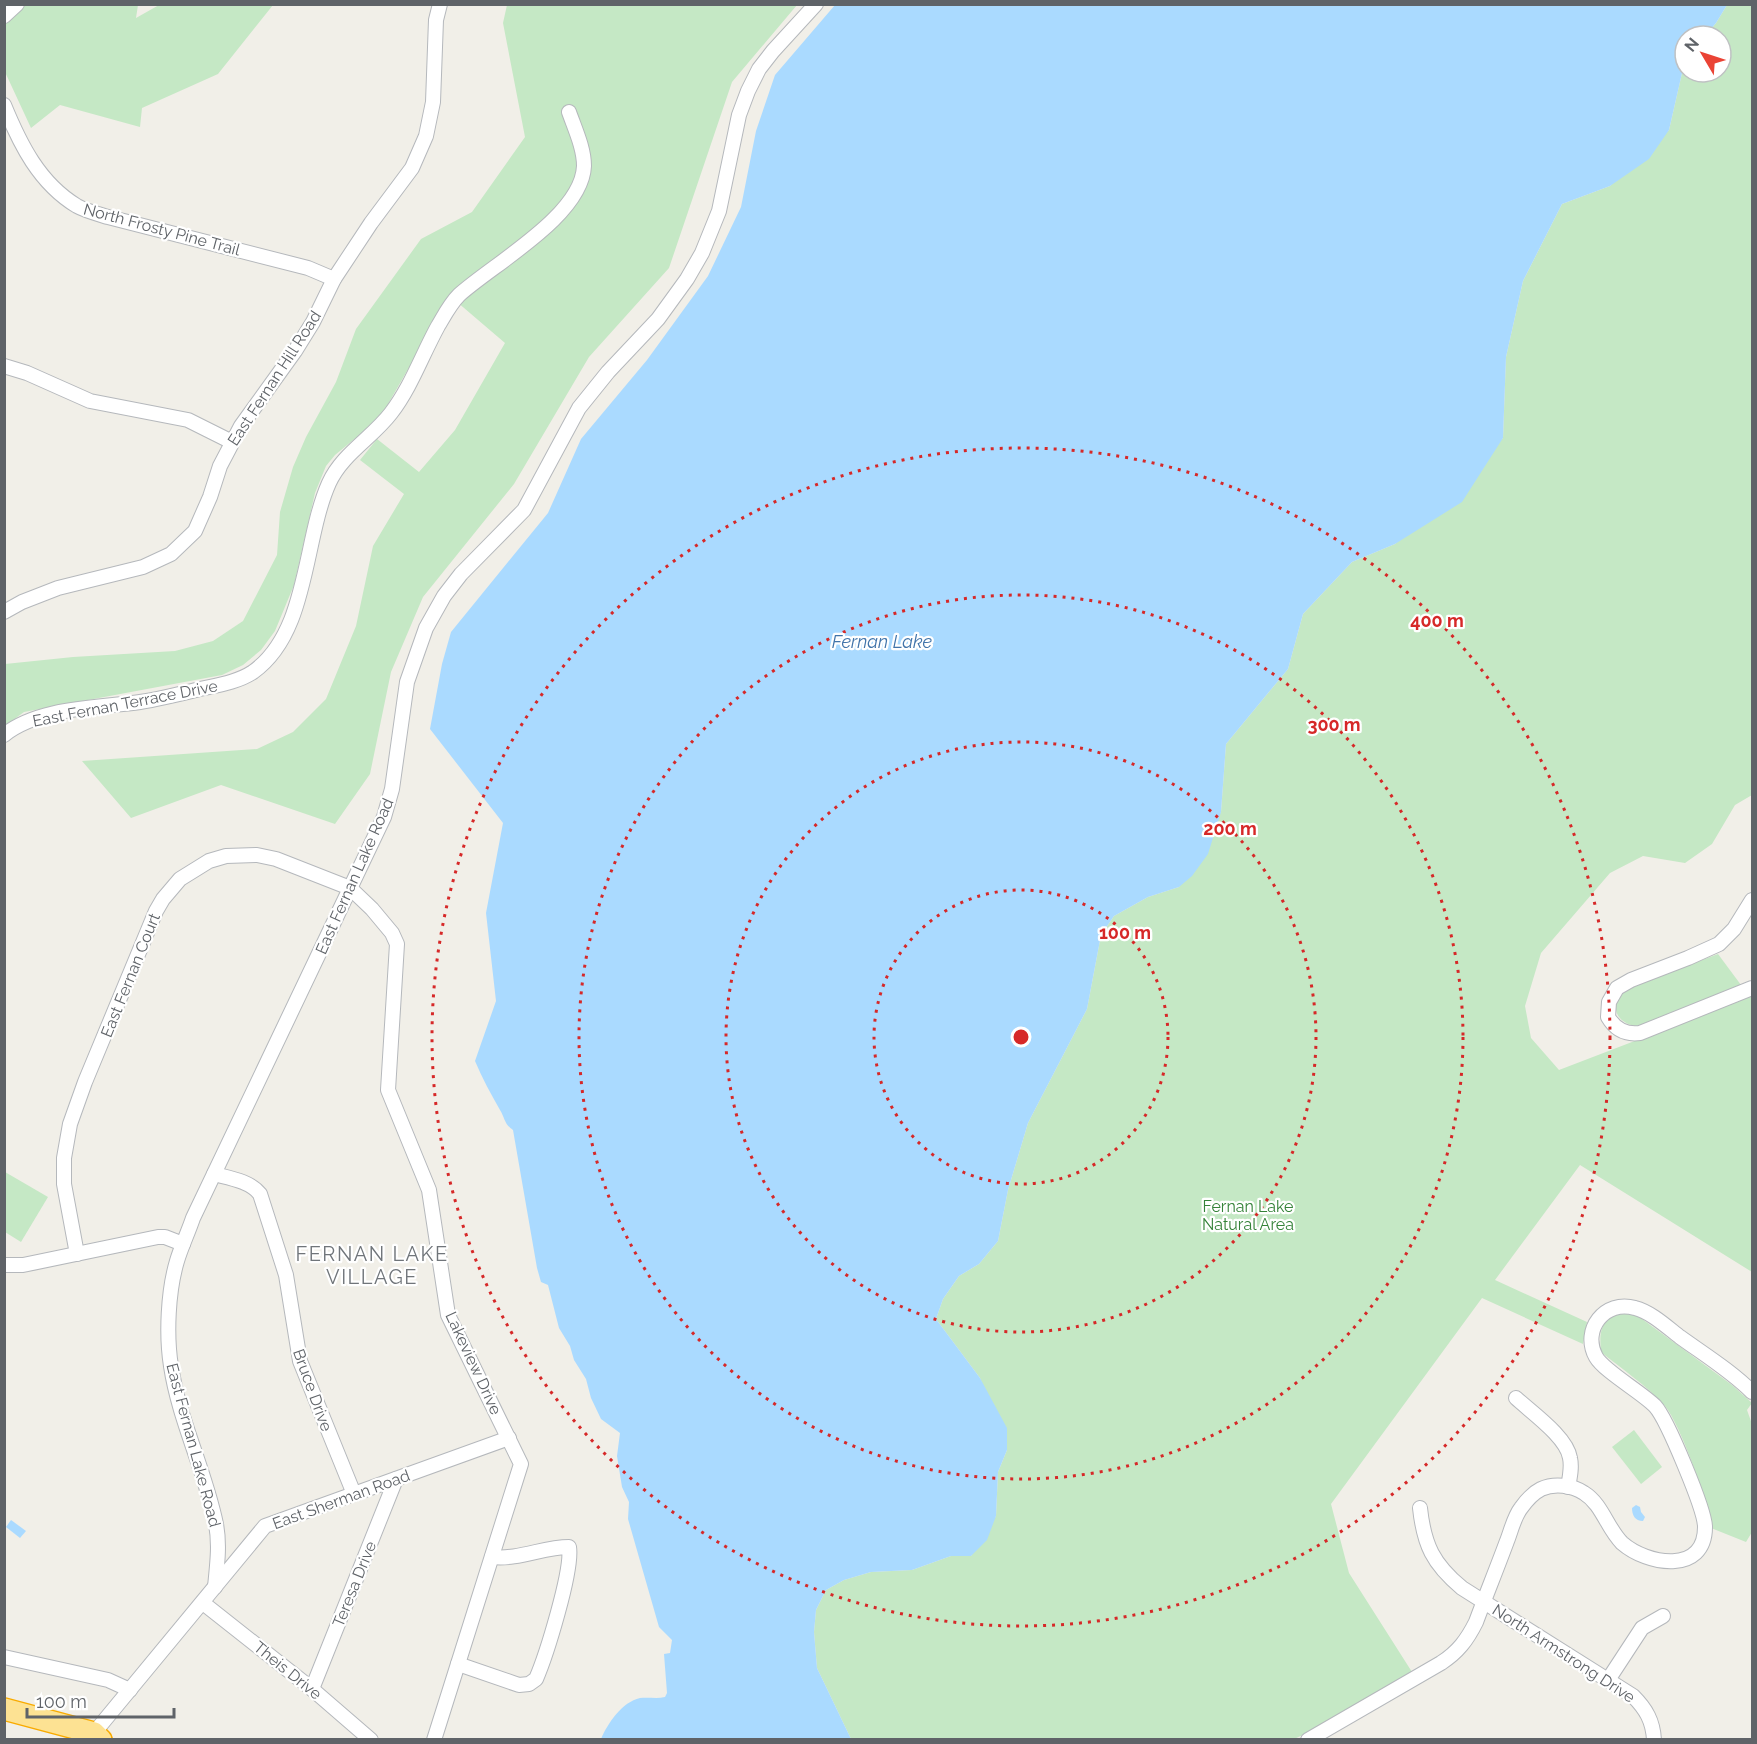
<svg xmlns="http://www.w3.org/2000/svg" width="1757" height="1744" viewBox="0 0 1757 1744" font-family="Raleway,sans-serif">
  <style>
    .green { fill: #c5e8c5 }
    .water { fill: #aadaff }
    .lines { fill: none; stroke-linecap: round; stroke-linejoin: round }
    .minor-casing { stroke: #b5b8bc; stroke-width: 16 }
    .highway-casing { stroke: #f9ab00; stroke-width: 24 }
    .minor { stroke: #fff; stroke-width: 14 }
    .highway { stroke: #fde293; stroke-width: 21 }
    .ring { fill: none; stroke: #d62828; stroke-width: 3; stroke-dasharray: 3 6 }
    .labels { text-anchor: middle; stroke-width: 4.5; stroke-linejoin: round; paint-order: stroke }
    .street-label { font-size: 16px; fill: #5f6368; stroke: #fff }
    .park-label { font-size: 16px; fill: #348238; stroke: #fff }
    .water-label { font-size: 18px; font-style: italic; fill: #4174aa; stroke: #fff }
    .quarter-label { font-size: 20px; letter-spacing: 1.5px; fill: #70757a; stroke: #fff }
    .centre { fill: #d62828; stroke: #fff; stroke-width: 3 }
    .ring-label { font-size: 18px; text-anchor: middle; font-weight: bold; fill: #d62828; stroke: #fff; stroke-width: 4.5; stroke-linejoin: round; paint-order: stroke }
  </style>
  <rect width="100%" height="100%" fill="#f1efe8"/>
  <g class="green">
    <polygon points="4,5 138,5 136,18 159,5 273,5 218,74 142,108 140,127 60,105 31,128 5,72"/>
    <polygon points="507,5 797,5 732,82 669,268 589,357 514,484 423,597 391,672 370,774 335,824 221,785 131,818 82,761 257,749 293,732 326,699 356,626 373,546 404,494 360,460 377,439 419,472 455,430 505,343 450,296 380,418 335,455 326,466 315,493 294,585 275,631 261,650 243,665 222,675 24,712 5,726 5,664 73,657 175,651 213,641 243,621 277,555 280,512 293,467 306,437 336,382 356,329 421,239 472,212 525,137 503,23"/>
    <polygon points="1727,5 1752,5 1752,795 1735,805 1712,844 1685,863 1643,856 1610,873 1541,953 1525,1006 1531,1038 1559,1070 1752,996 1752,1272 1580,1165 1495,1280 1587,1322 1583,1344 1482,1298 1331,1504 1349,1573 1412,1672 1312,1731 1294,1739 851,1739 817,1668 814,1632 816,1610 826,1590 844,1580 871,1572 912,1570 951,1556 971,1556 996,1516 998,1472 1007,1450 980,1378 936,1319 943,1299 959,1276 979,1264 998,1241 1008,1190 1028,1123 1087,1009 1101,935 1114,916 1148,897 1179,887 1221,812 1226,744 1288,669 1303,614 1352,562 1395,544 1503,438 1506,357 1523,281 1562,204 1610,186 1669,130 1685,60 1685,72 1721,72 1721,36 1705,36 1716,23"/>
    <path d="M1718,954L1741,985L1640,1027C1614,1024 1607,1003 1629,988Z"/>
    <polygon points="5,1172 48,1197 21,1242 5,1232"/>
    <path d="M1621,1311L1638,1316L1732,1385L1752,1403L1747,1410L1752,1424V1532L1746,1542L1711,1528C1708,1502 1681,1426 1665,1406C1647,1386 1622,1369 1601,1352C1599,1329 1601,1322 1621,1311Z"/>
    <polygon points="1634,1430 1662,1467 1641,1484 1612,1447"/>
  </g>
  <g class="water">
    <path d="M835,5H1727L1716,23L1705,36H1685V60L1669,130L1649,159L1610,186L1562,204L1523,281L1506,357L1503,438L1462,502L1395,544L1352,562L1303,614L1288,669L1226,744L1221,812L1208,854L1192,876L1179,887L1148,897L1114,916L1101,935L1087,1009L1028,1123L1008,1190L998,1241L979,1264L959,1276L943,1299L936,1319L980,1378L1007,1428V1450L998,1472L996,1516L987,1540L971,1556H951L912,1570L871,1572L844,1580L826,1590L816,1610L814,1632L817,1668L851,1739H601C608,1723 622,1702 640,1698C649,1697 657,1699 665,1697L667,1693L664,1654L670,1653L672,1640L659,1627L628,1519L629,1502L622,1487L617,1456L620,1433L601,1419L591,1398L586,1379L574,1360L570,1346L559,1328L548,1285L541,1282L537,1268L513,1130C504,1124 505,1118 500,1110C491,1094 482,1078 475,1061L496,1001L486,913L503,823L430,729L442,664L451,632L548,513L581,439L647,360L708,276L741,207L756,131L775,75Z"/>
    <path d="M1636,1505L1640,1507L1641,1512L1645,1517L1643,1521C1635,1521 1632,1515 1632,1508Z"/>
    <polygon points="11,1520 26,1531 20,1538 6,1527"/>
  </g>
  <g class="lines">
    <defs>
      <g id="minor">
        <polyline points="4,16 17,4"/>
        <path d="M4,105C20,144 39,183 77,206C86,211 98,214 108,217L308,268L334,279"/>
        <polyline points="4,366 27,373 90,401 188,420 232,442"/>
        <polyline points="4,612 22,602 58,588 143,567 171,554 195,531 210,497 220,466 241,426 295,351 313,322 334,279 371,223 412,168 426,136 433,102 436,20 440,4"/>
        <path d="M4,735C39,707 98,708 140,702C160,699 180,694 200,689C218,685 238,682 253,672C309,632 303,541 329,483C342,454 372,438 391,413C411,387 422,355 438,326C444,316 450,304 459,295C493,264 582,216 584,166C584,148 575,129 569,112"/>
        <path d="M1752,900L1734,929L1719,944L1688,958L1631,980L1617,988L1609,1002L1608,1017C1615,1029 1625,1035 1640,1033L1752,988"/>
        <path d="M214,1174C229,1178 250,1181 260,1194L286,1275L300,1361L354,1494"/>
        <polyline points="77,1254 64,1184 64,1158 70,1124 85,1082 156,911 163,899 180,879 209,861 226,856 257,855 276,859 350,888 372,909 392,933 397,944 388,1090 429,1190 448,1315 521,1464 434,1740"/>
        <polyline points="4,1265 23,1265 158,1237 165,1237 183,1244"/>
        <path d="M1516,1398C1531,1412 1567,1437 1570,1458C1572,1467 1570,1477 1568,1487"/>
        <path d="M1420,1508C1424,1545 1433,1564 1462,1588L1633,1696C1646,1709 1653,1721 1654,1740"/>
        <path d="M215,1587C217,1566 220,1545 216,1524C205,1470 179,1420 171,1366C166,1335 168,1291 177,1261C181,1247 188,1233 193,1218L384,817L392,789L407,682L426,628L444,596L461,574L524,510L579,408L608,372L658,319L687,279L702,253L719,211L739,115L748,91L759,69L773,51L816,4"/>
        <polyline points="203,1603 312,1689 371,1740"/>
        <polyline points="4,1657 108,1680 130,1690"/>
        <path d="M458,1664L519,1685L529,1684L536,1679C546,1656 573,1570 569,1547C543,1547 519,1560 492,1557"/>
        <polyline points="1608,1680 1642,1628 1663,1616"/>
        <polyline points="312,1689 396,1479"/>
        <polyline points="94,1733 265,1526 509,1438"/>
        <path d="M1308,1740L1441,1663C1458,1652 1467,1640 1476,1622C1486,1595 1497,1568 1507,1541C1511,1531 1514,1517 1521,1508C1526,1501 1533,1493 1541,1489C1554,1483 1572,1485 1584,1493C1602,1504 1607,1528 1622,1543C1647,1565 1705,1575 1705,1527C1705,1510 1667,1419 1655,1406C1641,1392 1604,1371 1596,1357C1581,1330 1605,1299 1635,1308C1651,1312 1667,1327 1680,1337C1705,1355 1731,1371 1752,1392"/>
      </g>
      <polyline id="highway" points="4,1709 94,1733 101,1740"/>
    </defs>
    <use href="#minor" class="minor-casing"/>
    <use href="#highway" class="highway-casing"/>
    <use href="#minor" class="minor"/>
    <use href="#highway" class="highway"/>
  </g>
  <g class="ring">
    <circle cx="1021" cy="1037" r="147"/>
    <circle cx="1021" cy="1037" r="295"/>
    <circle cx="1021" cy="1037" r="442"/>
    <circle cx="1021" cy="1037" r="589"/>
  </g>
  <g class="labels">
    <g class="street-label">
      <text transform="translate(162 229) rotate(15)" y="6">North Frosty Pine Trail</text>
      <text transform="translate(274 378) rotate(-57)" y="6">East Fernan Hill Road</text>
      <text transform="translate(125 703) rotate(-11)" y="6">East Fernan Terrace Drive</text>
      <text transform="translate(354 876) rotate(-66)" y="6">East Fernan Lake Road</text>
      <text transform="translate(130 975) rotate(-68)" y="6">East Fernan Court</text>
      <text transform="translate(474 1363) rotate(65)" y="6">Lakeview Drive</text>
      <text transform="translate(313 1390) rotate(70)" y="6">Bruce Drive</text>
      <text transform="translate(194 1445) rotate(75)" y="6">East Fernan Lake Road</text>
      <text transform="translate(341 1499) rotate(-20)" y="6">East Sherman Road</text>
      <text transform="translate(354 1584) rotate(-68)" y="6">Teresa Drive</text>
      <text transform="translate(1564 1653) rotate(33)" y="6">North Armstrong Drive</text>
      <text transform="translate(288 1670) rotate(39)" y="6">Theis Drive</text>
    </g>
    <g class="park-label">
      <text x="1248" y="1212">Fernan Lake<tspan x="1248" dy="18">Natural Area</tspan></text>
    </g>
    <g class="water-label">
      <text x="882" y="648">Fernan Lake</text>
    </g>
    <g class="quarter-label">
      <text x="372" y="1261">FERNAN LAKE<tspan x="372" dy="23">VILLAGE</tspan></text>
    </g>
  </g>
  <circle cx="1021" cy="1037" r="9" class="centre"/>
  <g class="ring-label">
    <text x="1437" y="627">400 m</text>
    <text x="1334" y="731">300 m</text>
    <text x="1230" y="835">200 m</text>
    <text x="1125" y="939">100 m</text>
  </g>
  <rect width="1757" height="1744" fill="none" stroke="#5f6368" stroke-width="12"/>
  <g transform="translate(1703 54) rotate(309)"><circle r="28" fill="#ffffff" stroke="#bfc1c3" stroke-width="1.5"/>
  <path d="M0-4.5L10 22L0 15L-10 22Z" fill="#ea4335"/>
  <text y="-9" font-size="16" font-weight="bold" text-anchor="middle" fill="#5f6368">N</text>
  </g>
  <path d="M27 1708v9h147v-9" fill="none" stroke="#5f6368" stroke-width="3"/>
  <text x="36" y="1708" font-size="18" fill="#5f6368" stroke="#ffffff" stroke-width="4.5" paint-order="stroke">100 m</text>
</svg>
